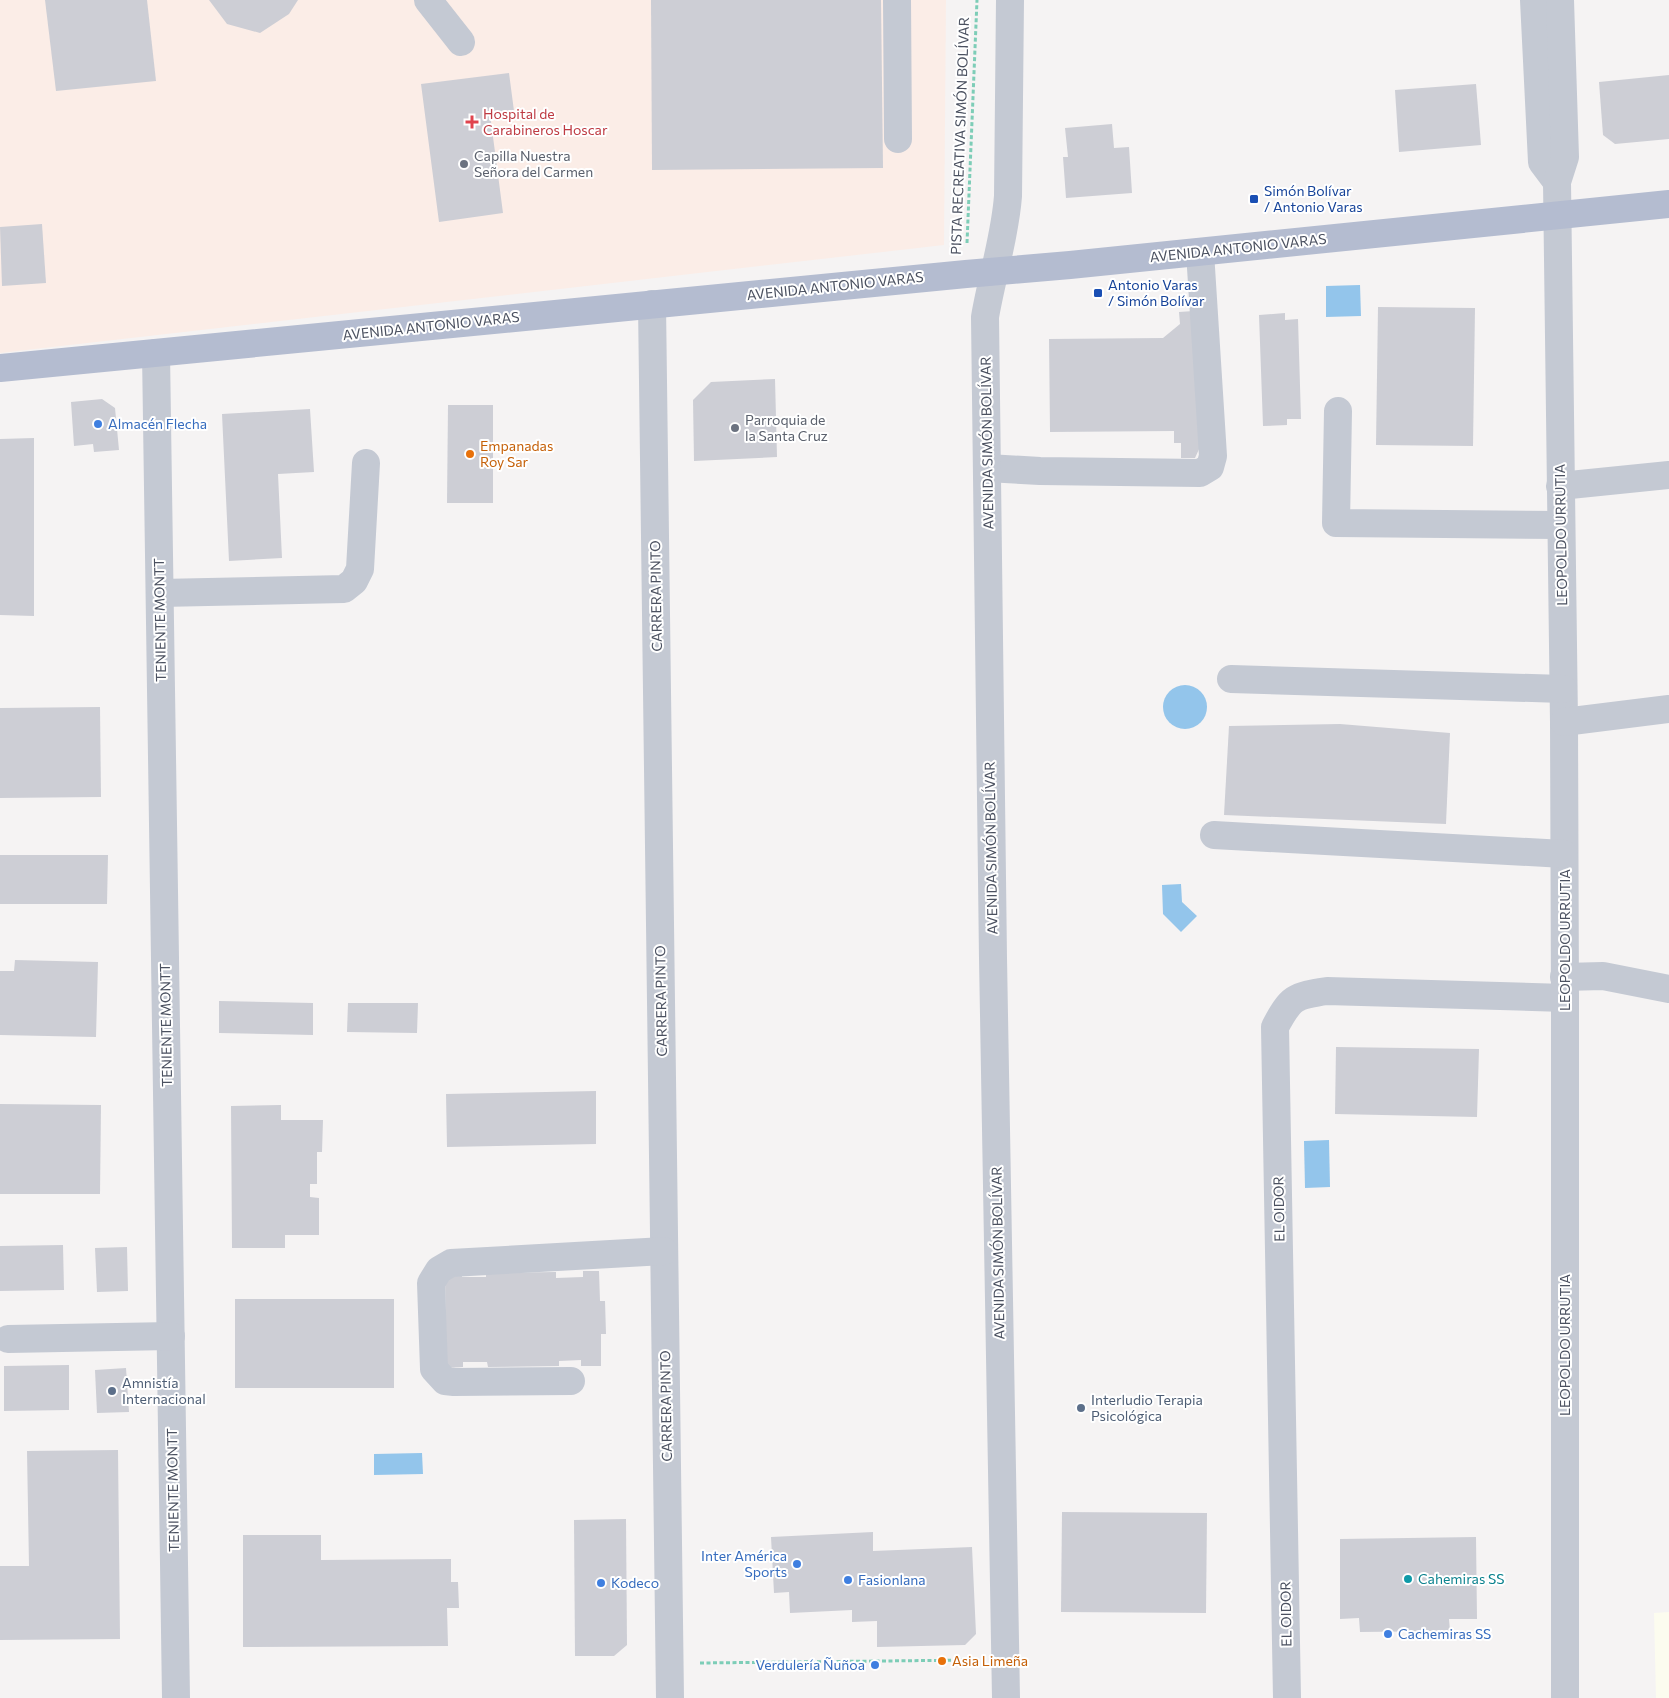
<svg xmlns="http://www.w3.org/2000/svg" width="1669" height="1698" viewBox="0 0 1669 1698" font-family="Commissioner,sans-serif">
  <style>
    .commercial { fill: #fcfcef }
    .medical { fill: #fbede7 }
    .water { fill: #93c5eb }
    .building { fill: #cdced5 }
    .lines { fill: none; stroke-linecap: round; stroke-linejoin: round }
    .path { stroke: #7dcdb7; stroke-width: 3; stroke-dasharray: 4 2.5; stroke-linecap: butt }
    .minor { stroke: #c4c9d3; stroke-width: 28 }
    .major { stroke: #b4bcd0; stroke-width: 28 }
    .health-dot { fill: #e0444e; stroke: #fff; stroke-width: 2 }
    .worship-dot { fill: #6b7280; stroke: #fff; stroke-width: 2 }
    .transit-dot { fill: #1a4fb4; stroke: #fff; stroke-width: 2 }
    .shop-dot { fill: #3f7fe0; stroke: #fff; stroke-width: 2 }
    .food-dot { fill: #e8710a; stroke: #fff; stroke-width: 2 }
    .service-dot { fill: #5c6f8a; stroke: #fff; stroke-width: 2 }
    .culture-dot { fill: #0f9aa8; stroke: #fff; stroke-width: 2 }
    .labels { text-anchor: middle; stroke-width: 4; stroke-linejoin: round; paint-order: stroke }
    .health-label { font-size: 14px; fill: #be3a42; stroke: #fff; text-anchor: start }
    .street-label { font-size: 14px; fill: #4b5160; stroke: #fff }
    .worship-label { font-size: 14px; fill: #5b616d; stroke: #fff; text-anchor: start }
    .transit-label { font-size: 14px; fill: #164399; stroke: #fff; text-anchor: start }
    .shop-label { font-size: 14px; fill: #366cbe; stroke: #fff; text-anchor: start }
    .food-label { font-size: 14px; fill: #c56008; stroke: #fff; text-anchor: start }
    .service-label { font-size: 14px; fill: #4e5e75; stroke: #fff; text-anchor: start }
    .culture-label { font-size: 14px; fill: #0d838f; stroke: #fff; text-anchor: start }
  </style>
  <rect width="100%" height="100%" fill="#f5f3f3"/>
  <polygon class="commercial" points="1669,1612 1669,1698 1656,1698 1654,1613"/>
  <polygon class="medical" points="0,0 946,0 944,245 0,353"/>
  <g class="water">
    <polygon points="1360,285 1361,316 1326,317 1326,286"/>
    <circle cx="1185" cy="707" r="22"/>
    <polygon points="1181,884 1182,902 1197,916 1181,932 1163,914 1162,885"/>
    <polygon points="1329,1140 1330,1187 1305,1188 1304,1141"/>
    <polygon points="422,1453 423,1474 374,1475 374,1454"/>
  </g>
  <g class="building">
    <polygon points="45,0 147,0 156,81 56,91"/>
    <polygon points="209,0 298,0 289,14 260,33 227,24"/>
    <polygon points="651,0 881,0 883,168 652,170"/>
    <polygon points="509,73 514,111 490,114 503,213 439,222 421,84"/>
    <polygon points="1669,75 1669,139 1615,144 1603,135 1599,82"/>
    <polygon points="1476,84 1481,145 1399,152 1395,90"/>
    <polygon points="1112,124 1114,148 1129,147 1132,193 1066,198 1063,157 1068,157 1065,128"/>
    <polygon points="42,224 46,283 2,286 0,227"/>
    <polygon points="1378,307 1475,308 1473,446 1376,445"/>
    <polygon points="1194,311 1200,447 1195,458 1181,458 1181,443 1174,443 1174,431 1050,432 1049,339 1163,338 1180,324 1179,312"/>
    <polygon points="1285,313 1285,320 1298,319 1301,419 1287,419 1287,425 1263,426 1259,315"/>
    <polygon points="775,379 777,457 694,461 693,400 711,382"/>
    <polygon points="102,399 115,408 119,450 94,452 93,444 74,446 71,402"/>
    <polygon points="448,405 493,405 493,503 447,503"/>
    <polygon points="310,409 314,472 278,474 282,558 229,561 222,414"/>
    <polygon points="34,438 34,616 0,615 0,439"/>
    <polygon points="100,707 101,797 0,798 0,708"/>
    <polygon points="1340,724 1450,733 1446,824 1224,815 1229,726"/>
    <polygon points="0,855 108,855 107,904 0,904"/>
    <polygon points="15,960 98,962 96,1037 0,1035 0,971 14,971"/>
    <polygon points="219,1001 313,1003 313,1035 219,1033"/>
    <polygon points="348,1003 418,1003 417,1033 347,1032"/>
    <polygon points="1336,1047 1479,1049 1477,1117 1335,1114"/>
    <polygon points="596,1091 596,1144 447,1147 446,1094"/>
    <polygon points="0,1104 101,1105 100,1194 0,1194"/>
    <polygon points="281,1105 281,1120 323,1120 322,1152 317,1152 317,1184 310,1184 310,1197 319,1198 319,1235 285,1235 285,1248 232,1248 231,1106"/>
    <polygon points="63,1245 64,1290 0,1291 0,1246"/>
    <polygon points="127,1247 128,1291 97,1292 95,1248"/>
    <polygon points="583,1271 599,1271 600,1301 605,1301 606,1334 601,1334 601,1366 581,1366 581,1360 559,1361 559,1366 488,1367 487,1362 463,1362 463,1367 446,1368 445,1273 462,1273 462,1277 486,1277 486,1273 556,1272 556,1278 583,1277"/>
    <rect x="235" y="1299" width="159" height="89"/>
    <polygon points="69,1365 69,1410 4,1411 4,1366"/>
    <polygon points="126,1368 129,1412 97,1413 95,1370"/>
    <polygon points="118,1450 120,1639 0,1640 0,1566 29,1566 27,1451"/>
    <polygon points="1062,1512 1207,1513 1206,1613 1061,1612"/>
    <polygon points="626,1519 627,1645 614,1656 575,1656 574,1520"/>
    <polygon points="873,1532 873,1551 972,1547 976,1634 965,1645 877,1647 877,1621 852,1622 852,1610 790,1613 789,1592 774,1593 771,1537"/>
    <polygon points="243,1535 321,1535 321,1560 451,1559 451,1582 458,1582 459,1608 447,1608 448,1646 243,1647"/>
    <polygon points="1476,1537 1477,1619 1449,1619 1450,1631 1360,1632 1359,1618 1340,1619 1340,1539"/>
  </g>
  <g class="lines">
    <g class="path">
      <polyline points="967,243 977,0"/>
      <polyline points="700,1663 974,1660"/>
    </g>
    <g class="minor">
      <polyline points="428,0 461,42"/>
      <polyline points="897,0 898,139"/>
      <polyline points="1534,0 1542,162 1557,182"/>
      <polyline points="1560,0 1565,157 1557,182 1564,722 1565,998 1565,1698"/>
      <polyline points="652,304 670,1698"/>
      <polyline points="156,353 176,1698"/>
      <polyline points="1338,411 1336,523 1561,525"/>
      <polyline points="987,468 1040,471 1200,473 1210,467 1213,456 1200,252"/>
      <polyline points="1560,486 1669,475"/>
      <polyline points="160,593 344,589 354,581 360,569 366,463"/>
      <polyline points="1231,679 1563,689"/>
      <polyline points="1564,722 1669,709"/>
      <polyline points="1214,835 1564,854"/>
      <polyline points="1564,977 1603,976 1669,989"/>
      <polyline points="8,1339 171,1336"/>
      <polyline points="571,1381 454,1382 445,1381 434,1369 431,1283 439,1270 451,1263 664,1251"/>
      <path d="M1006,1698L993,958L985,317C992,276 1005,237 1008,196L1010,0"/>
      <path d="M1287,1698L1275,1027C1291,997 1294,996 1327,991L1565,998"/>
    </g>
    <polyline class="major" points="0,368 966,274 1070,265 1669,204"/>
  </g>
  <path class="health-dot" d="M469.5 114.5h5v5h5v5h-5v5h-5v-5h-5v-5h5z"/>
  <g class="worship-dot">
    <circle cx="464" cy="164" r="5"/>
    <circle cx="735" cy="428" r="5"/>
  </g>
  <g class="transit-dot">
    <rect x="1249" y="194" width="10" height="10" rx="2.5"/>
    <rect x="1093" y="288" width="10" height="10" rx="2.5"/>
  </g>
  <g class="shop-dot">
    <circle cx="98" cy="424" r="5"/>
    <circle cx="797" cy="1564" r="5"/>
    <circle cx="848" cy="1580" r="5"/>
    <circle cx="601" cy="1583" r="5"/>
    <circle cx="1388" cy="1634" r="5"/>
    <circle cx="875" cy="1665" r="5"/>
  </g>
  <g class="food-dot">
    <circle cx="470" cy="454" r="5"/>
    <circle cx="942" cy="1661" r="5"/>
  </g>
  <g class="service-dot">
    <circle cx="112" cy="1391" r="5"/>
    <circle cx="1081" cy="1408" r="5"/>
  </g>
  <circle class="culture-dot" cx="1408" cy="1579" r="5"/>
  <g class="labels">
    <g class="health-label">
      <text x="483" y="119">Hospital de<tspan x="483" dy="16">Carabineros Hoscar</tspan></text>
    </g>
    <g class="street-label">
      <text transform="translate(960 136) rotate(-88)" y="5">PISTA RECREATIVA SIMÓN BOLÍVAR</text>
      <text transform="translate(1238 248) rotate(-6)" y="5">AVENIDA ANTONIO VARAS</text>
      <text transform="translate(835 286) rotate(-6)" y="5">AVENIDA ANTONIO VARAS</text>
      <text transform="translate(431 326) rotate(-6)" y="5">AVENIDA ANTONIO VARAS</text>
      <text transform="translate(987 443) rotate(-91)" y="5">AVENIDA SIMÓN BOLÍVAR</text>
      <text transform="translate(1561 535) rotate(-91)" y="5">LEOPOLDO URRUTIA</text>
      <text transform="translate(656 596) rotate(-91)" y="5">CARRERA PINTO</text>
      <text transform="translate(160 620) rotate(-91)" y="5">TENIENTE MONTT</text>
      <text transform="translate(991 848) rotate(-91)" y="5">AVENIDA SIMÓN BOLÍVAR</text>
      <text transform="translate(1565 940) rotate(-90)" y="5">LEOPOLDO URRUTIA</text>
      <text transform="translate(661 1001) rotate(-91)" y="5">CARRERA PINTO</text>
      <text transform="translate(166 1025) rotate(-91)" y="5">TENIENTE MONTT</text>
      <text transform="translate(1279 1209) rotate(-91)" y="5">EL OIDOR</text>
      <text transform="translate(998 1253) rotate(-91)" y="5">AVENIDA SIMÓN BOLÍVAR</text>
      <text transform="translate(1565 1345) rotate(-90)" y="5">LEOPOLDO URRUTIA</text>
      <text transform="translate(666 1406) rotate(-91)" y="5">CARRERA PINTO</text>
      <text transform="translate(173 1490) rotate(-91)" y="5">TENIENTE MONTT</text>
      <text transform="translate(1286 1614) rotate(-91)" y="5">EL OIDOR</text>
    </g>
    <g class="worship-label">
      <text x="474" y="161">Capilla Nuestra<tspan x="474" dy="16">Señora del Carmen</tspan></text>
      <text x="745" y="425">Parroquia de<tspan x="745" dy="16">la Santa Cruz</tspan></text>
    </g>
    <g class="transit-label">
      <text x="1264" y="196">Simón Bolívar<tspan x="1264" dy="16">/ Antonio Varas</tspan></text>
      <text x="1108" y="290">Antonio Varas<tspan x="1108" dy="16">/ Simón Bolívar</tspan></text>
    </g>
    <g class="shop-label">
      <text x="108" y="429">Almacén Flecha</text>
      <text x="787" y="1561" text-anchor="end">Inter América<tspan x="787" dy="16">Sports</tspan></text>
      <text x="858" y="1585">Fasionlana</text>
      <text x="611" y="1588">Kodeco</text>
      <text x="1398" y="1639">Cachemiras SS</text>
      <text x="865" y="1670" text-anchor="end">Verdulería Ñuñoa</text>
    </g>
    <g class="food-label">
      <text x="480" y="451">Empanadas<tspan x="480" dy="16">Roy Sar</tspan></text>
      <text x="952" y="1666">Asia Limeña</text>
    </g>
    <g class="service-label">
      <text x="122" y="1388">Amnistía<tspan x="122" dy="16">Internacional</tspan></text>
      <text x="1091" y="1405">Interludio Terapia<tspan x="1091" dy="16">Psicológica</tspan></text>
    </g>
    <g class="culture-label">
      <text x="1418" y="1584">Cahemiras SS</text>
    </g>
  </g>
</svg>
